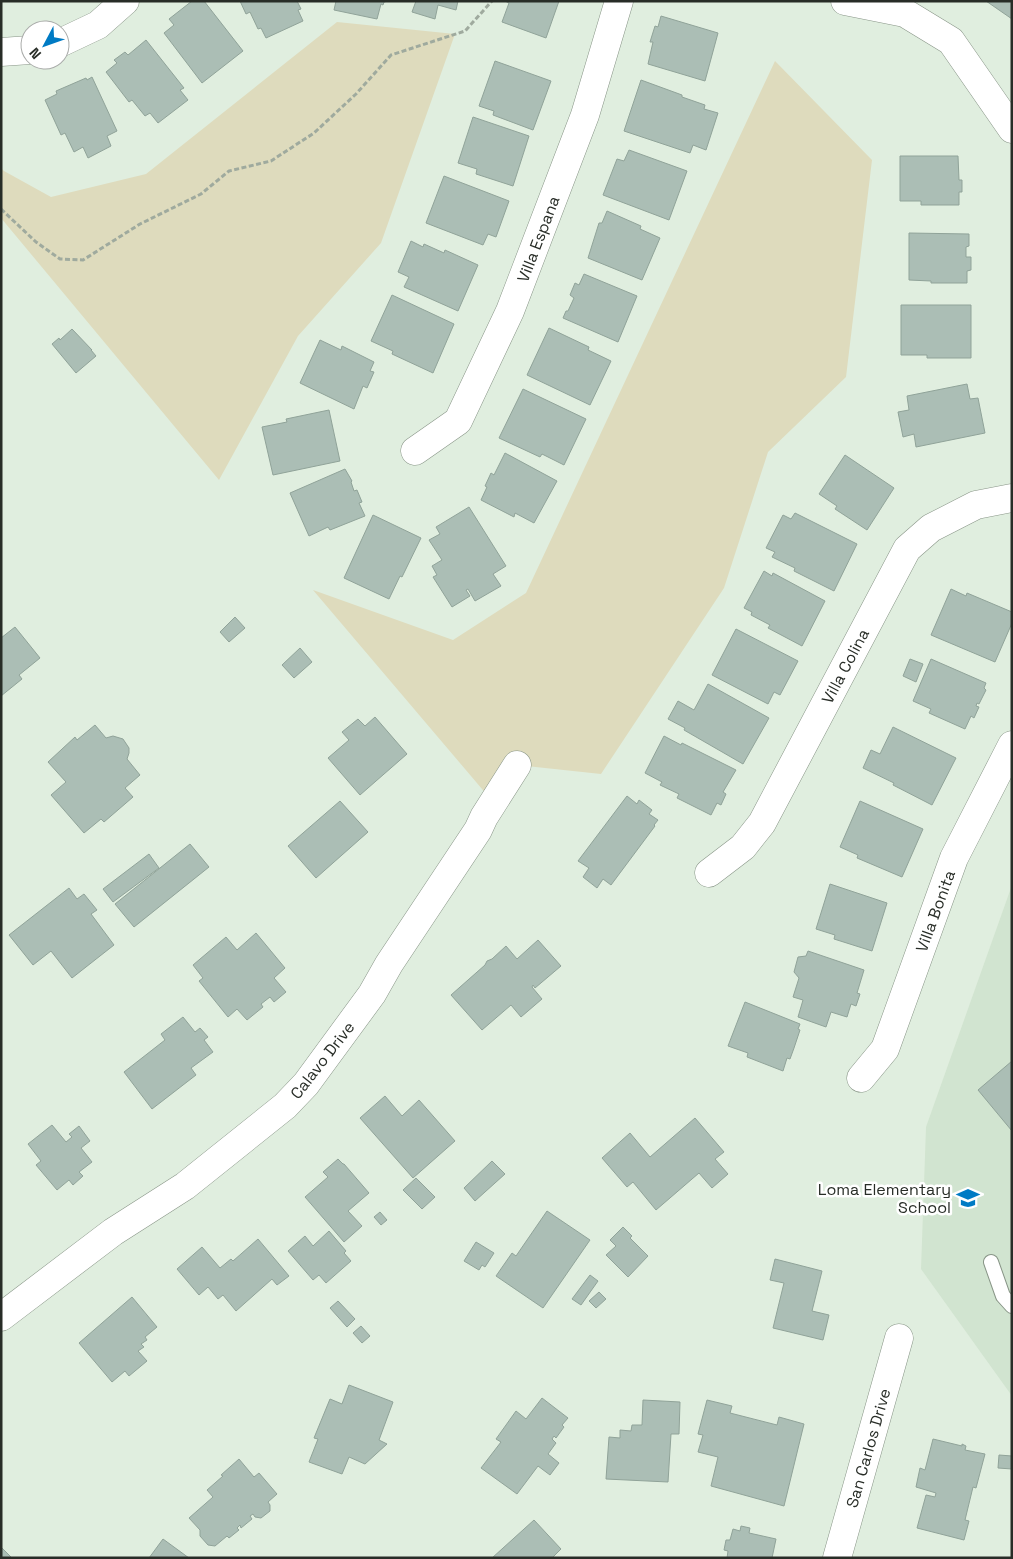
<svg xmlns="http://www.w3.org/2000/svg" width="1013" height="1559" viewBox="0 0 1013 1559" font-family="'Space Grotesk',sans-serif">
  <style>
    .built { fill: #d1e4d0 }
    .green { fill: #dedbbd }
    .building { fill: #abbeb5; stroke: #90a399 }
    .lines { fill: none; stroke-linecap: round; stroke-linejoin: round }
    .lane-casing { stroke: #889587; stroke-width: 16 }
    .street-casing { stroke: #889587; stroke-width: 29 }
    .secondary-casing { stroke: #889587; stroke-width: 29 }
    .path { stroke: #9faa9e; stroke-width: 3; stroke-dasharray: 5 2.5; stroke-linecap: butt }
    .lane { stroke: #fff; stroke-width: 14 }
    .street { stroke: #fff; stroke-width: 28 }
    .secondary { stroke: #fff; stroke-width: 28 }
    .labels { text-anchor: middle; stroke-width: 5; stroke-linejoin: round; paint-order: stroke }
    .street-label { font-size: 16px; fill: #282d27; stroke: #fff }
    .poi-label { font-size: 16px; fill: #282d27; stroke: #fff; text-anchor: end }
  </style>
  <rect width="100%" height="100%" fill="#e0eedf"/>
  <polygon class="built" points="1012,885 1012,1396 921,1269 926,1127"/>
  <g class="green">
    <polygon points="337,22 455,34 381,243 298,336 219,480 1,218 1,168 4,171 51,197 146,174"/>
    <polygon points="775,61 872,160 846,377 768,452 724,588 601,774 517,765 499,809 313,590 453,640 526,593"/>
  </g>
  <g class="building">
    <polygon points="192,1 204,1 243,51 202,83 164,33 174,25 169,19"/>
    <polygon points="240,1 297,1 301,9 298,10 303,21 266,38 261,28 258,29 250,12 246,14"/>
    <polygon points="336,1 388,1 384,2 383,5 381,4 377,19 334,10"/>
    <polygon points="416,1 458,1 456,10 438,5 435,19 412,12"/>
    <polygon points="559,1 546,38 502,22 509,3 505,1"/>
    <polygon points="986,1 1012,1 1012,19"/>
    <polygon points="661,16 718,33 705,81 648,64 653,42 650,42 655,26 658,27"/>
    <polygon points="146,40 184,88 180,90 188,100 158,123 150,113 145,116 132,100 129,102 106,72 117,63 114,60 125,52 128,55"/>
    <polygon points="495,61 551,81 533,130 493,115 494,111 479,106"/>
    <polygon points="92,77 117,131 107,136 111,146 88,158 83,147 74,152 65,133 61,135 45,100 57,94 56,91 86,78 87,80"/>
    <polygon points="641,80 682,95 682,97 705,105 704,109 718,113 706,150 693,145 690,153 624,131"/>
    <polygon points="473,117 529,136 513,186 476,174 477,169 458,163"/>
    <polygon points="629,150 687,171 669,220 603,195 617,159 624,161"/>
    <polygon points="900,156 958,156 959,180 962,180 962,192 959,192 959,205 921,205 921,201 900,201"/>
    <polygon points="444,176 509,201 496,237 488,234 483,245 426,223"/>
    <polygon points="607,211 641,226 640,229 660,238 642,280 588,258 599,223 602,223"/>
    <polygon points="909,233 969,234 969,246 966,247 966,257 971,257 971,270 967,271 967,283 931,283 931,281 909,280"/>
    <polygon points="411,241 423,247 424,244 444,253 445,250 478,265 458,311 404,287 409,277 398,272"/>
    <polygon points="584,274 637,296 618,342 563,318 566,311 568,311 574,298 570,295 575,283 579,285"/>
    <polygon points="392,295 454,324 433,373 392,354 393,351 371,341"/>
    <polygon points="901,305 971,305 971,358 927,358 927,355 901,355"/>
    <polygon points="549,328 589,347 588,350 611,361 590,405 527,375"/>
    <polygon points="72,329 92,350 91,350 96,356 76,373 52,344 59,338 60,340"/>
    <polygon points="320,340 341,350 342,346 374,362 370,371 374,372 367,388 363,386 354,409 300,383"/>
    <polygon points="967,384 970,399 978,398 985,433 916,447 914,434 903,437 898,412 909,410 907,396"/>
    <polygon points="523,389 586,419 564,465 542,454 540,457 499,438"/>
    <polygon points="329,410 340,461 273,475 262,427 287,422 286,419"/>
    <polygon points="505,453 557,481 534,523 515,513 514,517 481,500 487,487 485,486 491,473 494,475"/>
    <polygon points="845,455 894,488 867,530 835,509 837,506 819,494"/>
    <polygon points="345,469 352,481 351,482 354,491 357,490 362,502 359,503 365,516 330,530 328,527 309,536 290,493"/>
    <polygon points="469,507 506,566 493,574 501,586 475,601 468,589 466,590 470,596 452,607 433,577 437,575 432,566 442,560 429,540 440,534 436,527"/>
    <polygon points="795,513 857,544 834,591 794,571 795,568 772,557 775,552 766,548 783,515 791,519"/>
    <polygon points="373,515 421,538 402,577 400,576 389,599 344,578"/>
    <polygon points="764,571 772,576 773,573 825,601 802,646 768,628 770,625 751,615 752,612 744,608"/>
    <polygon points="951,589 966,596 967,593 1012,612 1012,623 995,662 931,635"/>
    <polygon points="235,617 245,628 229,642 220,632"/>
    <polygon points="15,627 40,658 19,675 22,679 1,696 1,638"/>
    <polygon points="736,629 798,661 780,695 774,692 768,704 712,675"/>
    <polygon points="300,648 312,662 294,678 282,665"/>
    <polygon points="910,659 923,664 916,682 903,676"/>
    <polygon points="931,659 986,683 984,688 986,690 979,704 977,703 976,706 979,707 974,718 971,716 965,729 929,713 931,709 913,701"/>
    <polygon points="708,684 769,718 743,764 684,730 685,728 668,719 678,701 694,710"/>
    <polygon points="375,717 407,754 360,795 328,758 349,740 342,732 358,719 365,726"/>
    <polygon points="95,725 106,738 113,736 123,739 129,748 129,753 127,759 140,775 125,788 133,797 104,822 101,819 84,833 51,795 66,782 48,762 75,737 77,740"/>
    <polygon points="893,727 956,758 932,805 893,785 894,783 863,768 871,750 880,754"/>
    <polygon points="664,736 681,745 682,743 736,770 723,792 726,794 721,805 717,803 711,815 677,798 679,794 660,785 662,782 645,773"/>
    <polygon points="627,796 637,804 639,800 652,810 649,814 658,820 654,825 655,826 611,885 603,879 597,888 583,877 589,868 578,861"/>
    <polygon points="340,801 368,832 316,878 288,846"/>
    <polygon points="860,801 923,829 902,877 857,858 858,855 840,847"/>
    <polygon points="190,844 209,867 134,927 115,904"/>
    <polygon points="149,854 159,868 113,902 103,889"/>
    <polygon points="830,884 887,903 872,951 834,939 835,935 816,929"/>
    <polygon points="69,888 77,899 84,894 97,910 91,914 114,945 72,978 51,951 33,965 9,935"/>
    <polygon points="256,933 285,968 274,978 286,992 274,1002 270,997 261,1004 263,1007 247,1020 237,1009 228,1017 199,981 203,978 193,965 226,937 237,950"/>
    <polygon points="538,940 561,966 535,988 533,985 532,987 542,999 521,1017 511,1005 482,1030 451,995 485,965 487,961 492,959 506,946 517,959"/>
    <polygon points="808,951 864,970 857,993 860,994 856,1006 851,1004 847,1017 831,1012 826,1027 798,1017 803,1000 793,997 799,978 794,972 798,957 806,956"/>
    <polygon points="745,1002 800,1024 798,1029 800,1030 794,1048 790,1059 787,1058 783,1071 747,1057 748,1053 728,1046"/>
    <polygon points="183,1017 195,1032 200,1028 208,1037 204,1040 213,1052 191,1068 196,1075 152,1109 124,1072 165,1040 161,1034"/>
    <polygon points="1012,1061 1012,1131 978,1090"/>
    <polygon points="385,1096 402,1116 419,1100 455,1141 413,1178 360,1118"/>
    <polygon points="695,1118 724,1152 715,1159 728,1174 712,1188 699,1173 656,1210 633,1182 627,1187 602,1158 630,1133 650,1157"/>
    <polygon points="52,1125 66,1142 72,1137 69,1134 79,1126 90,1141 81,1148 92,1162 79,1172 83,1176 73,1185 69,1180 57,1190 36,1165 41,1161 28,1144"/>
    <polygon points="338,1159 343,1164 344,1164 369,1193 348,1211 362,1226 344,1242 305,1197 328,1177 323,1172"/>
    <polygon points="492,1161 505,1174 475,1201 464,1188"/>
    <polygon points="416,1178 435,1197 422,1209 403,1190"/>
    <polygon points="547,1211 590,1240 543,1308 496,1276 512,1253 516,1256"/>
    <polygon points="380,1212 387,1220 381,1225 374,1217"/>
    <polygon points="623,1227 632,1236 630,1238 648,1256 628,1277 606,1255 616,1246 610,1240"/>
    <polygon points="329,1231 346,1251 344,1253 351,1261 326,1283 319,1275 313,1280 288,1251 305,1236 313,1246"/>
    <polygon points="258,1239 289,1276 277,1285 272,1279 236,1311 223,1295 218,1299 208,1287 199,1295 177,1269 202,1247 220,1268 231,1259 233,1261"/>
    <polygon points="476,1242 494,1253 485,1267 482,1265 479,1270 464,1261"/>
    <polygon points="775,1259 822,1271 812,1311 829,1315 823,1340 773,1328 784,1283 770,1280"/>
    <polygon points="590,1275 598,1281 581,1305 572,1299"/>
    <polygon points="599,1292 606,1299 596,1308 589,1301"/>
    <polygon points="132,1297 157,1327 145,1337 147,1340 141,1344 144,1347 138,1351 147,1361 129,1376 125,1371 112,1382 79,1343"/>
    <polygon points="338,1301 355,1319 347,1327 330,1308"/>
    <polygon points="361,1326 370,1336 362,1343 353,1333"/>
    <polygon points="349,1385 393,1402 379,1440 387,1444 365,1464 349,1457 342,1474 309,1462 318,1439 314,1438 330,1399 342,1404"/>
    <polygon points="542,1398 568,1418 562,1425 564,1427 556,1438 554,1436 552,1439 556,1443 548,1454 559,1463 550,1475 538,1466 517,1494 481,1468 501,1442 496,1439 516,1411 526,1419"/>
    <polygon points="643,1400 680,1402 679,1434 671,1434 668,1482 606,1479 609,1437 620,1438 620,1430 631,1431 632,1425 642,1425"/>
    <polygon points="707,1400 732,1406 730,1413 777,1425 779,1417 804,1424 784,1506 711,1486 718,1457 698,1452 703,1435 698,1434"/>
    <polygon points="933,1439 962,1446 962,1444 966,1446 965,1450 985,1454 976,1488 973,1487 965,1520 969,1521 964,1540 917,1528 926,1495 935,1497 936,1493 916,1487 920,1468 925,1470"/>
    <polygon points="999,1455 1012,1456 1012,1469 998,1468"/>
    <polygon points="239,1459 254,1477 259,1473 277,1494 268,1502 270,1505 270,1511 261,1518 255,1517 253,1514 250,1516 252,1519 241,1528 240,1525 237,1528 239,1530 229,1538 227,1536 215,1546 208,1545 200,1536 200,1530 189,1518 213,1497 207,1490 223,1476 221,1475"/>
    <polygon points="534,1520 561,1549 552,1558 492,1558"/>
    <polygon points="741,1526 750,1528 749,1533 776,1539 772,1558 727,1558 728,1551 724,1550 726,1540 730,1540 733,1529 740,1531"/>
    <polygon points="163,1539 189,1558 149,1558"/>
    <polygon points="1,1547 12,1558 1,1558"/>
  </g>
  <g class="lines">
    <defs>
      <polyline id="lane" points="991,1262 1003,1296 1012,1306"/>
      <g id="street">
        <polyline points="845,1 905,13 951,41 1012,129"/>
        <polyline points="60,43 98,25 125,1"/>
        <polyline points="1,52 30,50"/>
        <polyline points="415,451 458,421 510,311 585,115 619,1"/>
        <polyline points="709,873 743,847 762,823 907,549 931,528 976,505 1012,498"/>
        <polyline points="861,1078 885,1049 954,858 1012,745"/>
        <polyline points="837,1558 899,1338"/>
      </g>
      <polyline id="secondary" points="1,1317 113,1232 185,1186 285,1106 306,1084 372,994 389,964 478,830 484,817 517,765"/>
    </defs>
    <use href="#lane" class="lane-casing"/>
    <use href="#street" class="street-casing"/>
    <use href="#secondary" class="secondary-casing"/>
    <polyline class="path" points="1,209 36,242 60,259 83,260 140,224 201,194 229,171 271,161 314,133 356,94 391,55 465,31 492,1"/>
    <use href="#lane" class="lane"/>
    <use href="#street" class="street"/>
    <use href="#secondary" class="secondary"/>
  </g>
  <defs>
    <symbol id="school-bare" viewBox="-9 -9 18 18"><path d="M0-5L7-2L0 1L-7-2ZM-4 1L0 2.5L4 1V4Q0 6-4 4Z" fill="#007bc4" stroke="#fff" stroke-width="2.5" paint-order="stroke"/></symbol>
  </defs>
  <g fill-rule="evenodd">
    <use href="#school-bare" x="952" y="1182" width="32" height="32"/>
  </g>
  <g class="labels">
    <g class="street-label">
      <text transform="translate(538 239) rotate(-69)" y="6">Villa Espana</text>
      <text transform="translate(845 666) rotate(-62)" y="6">Villa Colina</text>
      <text transform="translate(935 911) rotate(-70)" y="6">Villa Bonita</text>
      <text transform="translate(322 1060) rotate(-52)" y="6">Calavo Drive</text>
      <text transform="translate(868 1448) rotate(-74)" y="6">San Carlos Drive</text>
    </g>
    <g class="poi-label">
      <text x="951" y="1195">Loma Elementary<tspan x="951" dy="18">School</tspan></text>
    </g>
  </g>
  <rect width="1013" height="1559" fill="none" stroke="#282d27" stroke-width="5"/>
  <g transform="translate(45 45) rotate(229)"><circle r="24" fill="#ffffff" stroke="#a9aba9"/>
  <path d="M0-4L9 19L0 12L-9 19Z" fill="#007bc4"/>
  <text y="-8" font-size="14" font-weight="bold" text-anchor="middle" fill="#282d27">N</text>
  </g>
</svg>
